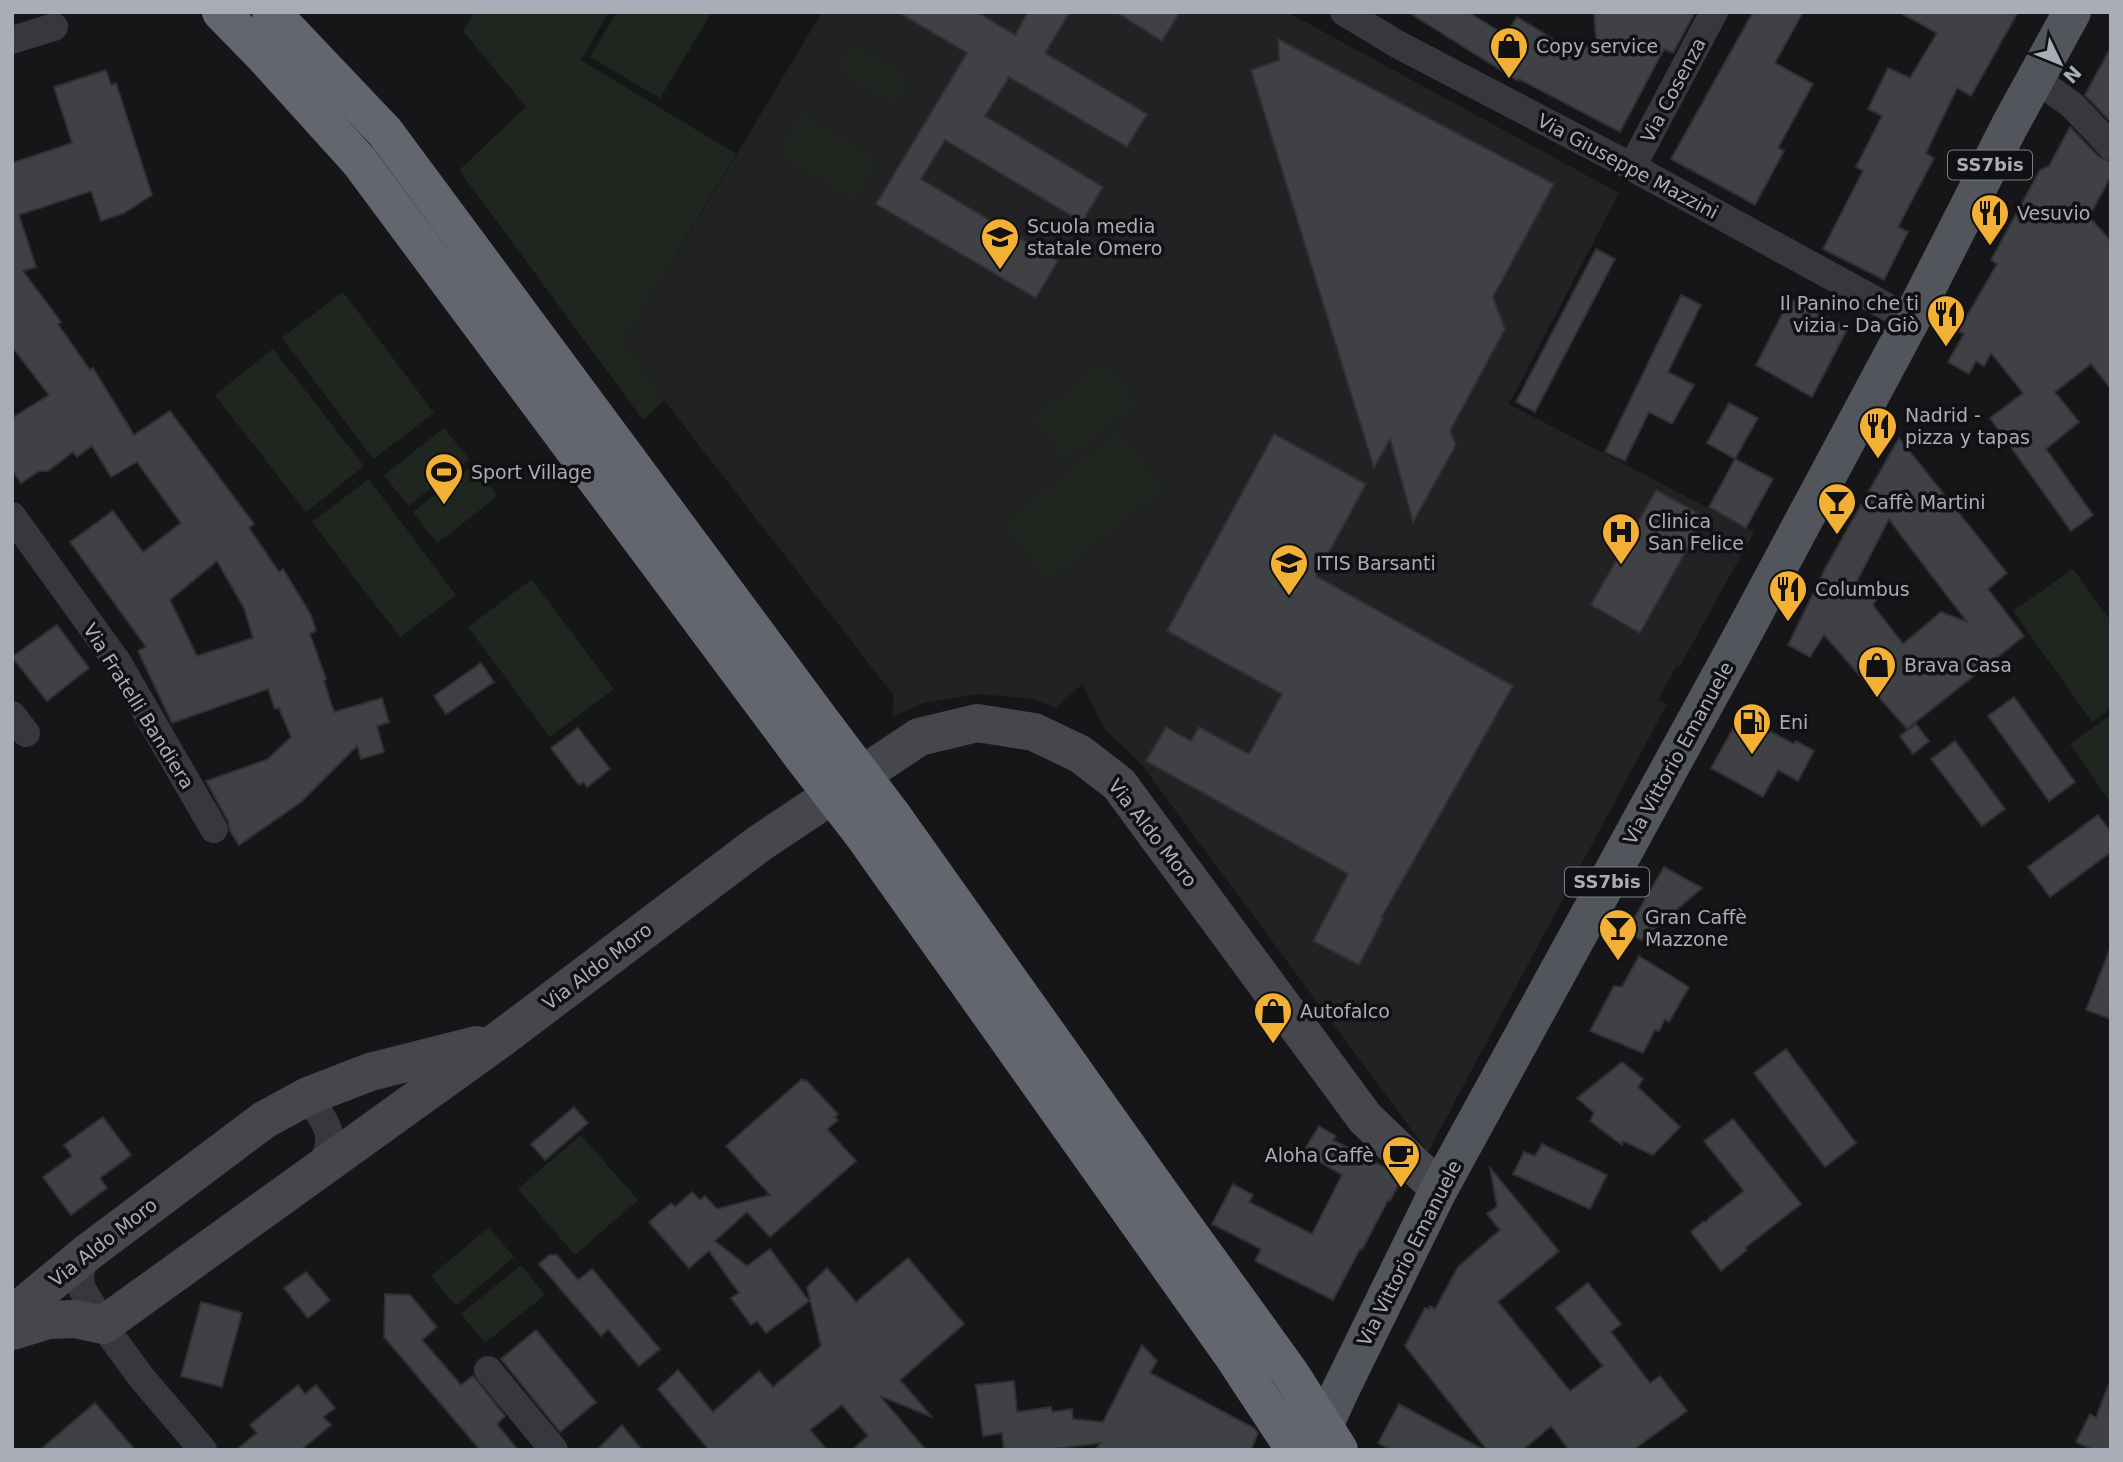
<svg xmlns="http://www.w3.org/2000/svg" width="2123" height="1462" viewBox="0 0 2123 1462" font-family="'DejaVu Sans',sans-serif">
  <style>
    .built { fill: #222225 }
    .green { fill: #1e261f }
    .building { fill: #404145; stroke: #303034; stroke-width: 2; fill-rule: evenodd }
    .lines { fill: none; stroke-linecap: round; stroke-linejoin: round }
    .street { stroke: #37383d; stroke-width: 28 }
    .secondary { stroke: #45474d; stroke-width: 38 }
    .primary { stroke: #53555c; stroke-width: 38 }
    .highway { stroke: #63666e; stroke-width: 38 }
    .highway-bridge { stroke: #63666e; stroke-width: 38 }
    .labels { text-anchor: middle; stroke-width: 7; stroke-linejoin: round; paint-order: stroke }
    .shield { fill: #111113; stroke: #7b7e86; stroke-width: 2 }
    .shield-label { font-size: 18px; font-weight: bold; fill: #a8adb8 }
    .poi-label { font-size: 19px; fill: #a8adb8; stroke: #111113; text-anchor: start }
    .street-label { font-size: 19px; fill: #a8adb8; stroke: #111113 }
  </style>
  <rect width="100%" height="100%" fill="#161618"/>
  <polygon class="built" points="822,12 1287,12 1619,193 1509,404 1754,532 1680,666 1677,665 1658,700 1667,704 1428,1152 1141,764 1104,728 1082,684 1056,708 1035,699 979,694 923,703 892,717 894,696 664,400 624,342"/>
  <g class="green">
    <polygon points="475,12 609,12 581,60 736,154 624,342 664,400 643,420 459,170 526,107 463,31"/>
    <polygon points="617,12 712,12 660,98 590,57"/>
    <polygon points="852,43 910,77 893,105 836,70"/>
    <polygon points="802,114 878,160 854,200 777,154"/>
    <polygon points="343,292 434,413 373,459 282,338"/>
    <polygon points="273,349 364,466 306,512 215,395"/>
    <polygon points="1103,362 1136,403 1066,460 1033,418"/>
    <polygon points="444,428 469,459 408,506 384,475"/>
    <polygon points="1119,432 1163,489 1048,581 1003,524"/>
    <polygon points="473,465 498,496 437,543 413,512"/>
    <polygon points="369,479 456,595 400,637 312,522"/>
    <polygon points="2073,569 2111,621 2111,708 2092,722 2013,611"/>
    <polygon points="532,579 614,689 550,737 468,627"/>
    <polygon points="2111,715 2111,803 2070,744"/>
    <polygon points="581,1135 638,1200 575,1255 518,1189"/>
    <polygon points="489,1227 514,1257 456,1306 431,1276"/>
    <polygon points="521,1265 545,1295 485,1343 461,1314"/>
  </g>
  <g class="building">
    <polygon points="898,12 977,12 1015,35 1028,12 1070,12 1045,53 1147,114 1127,147 1009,77 985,116 1103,187 1082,222 945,140 921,179 1058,261 1036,298 876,204 967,53"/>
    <polygon points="1116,12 1180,12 1162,41"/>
    <polygon points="1408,12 1468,12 1505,35 1517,17 1571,50 1575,41 1597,52 1594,12 1695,12 1673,53 1664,49 1620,132 1519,79 1518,81"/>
    <polygon points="1753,12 1803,12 1775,63 1813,84 1778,148 1784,151 1755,205 1671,159"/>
    <polygon points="1899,12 2018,12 1971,96 1957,88 1926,153 1934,158 1898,227 1908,232 1884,280 1823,249 1863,171 1856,167 1882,116 1868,109 1888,68 1910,78 1937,33"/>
    <polygon points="1278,39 1554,184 1493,297 1505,329 1450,431 1456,445 1413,522 1390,439 1374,468 1251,70 1279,60"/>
    <polygon points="2111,47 2111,122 2085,95"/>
    <path d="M106,70L111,85L116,83L152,195L124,213L101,221L91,191L19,215L36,267L23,271L61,322L58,324L90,370L93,368L134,435L170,411L254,524L249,528L279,572L283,569L311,615L316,631L310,634L326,679L324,681L334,712L382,698L389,722L377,726L384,752L361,759L357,746L301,802L239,845L230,831L228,821L206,781L268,759L291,737L279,708L275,709L268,689L172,723L138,651L146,647L70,542L113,511L143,552L181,523L137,462L111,477L92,446L77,457L73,452L48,471H39L21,483L12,470V418L49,395L12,347V163L72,143L54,87ZM217,561L244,608L253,638L197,656L170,600Z"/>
    <polygon points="2070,127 2099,157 2111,162 2111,176 2089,217 2111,241 2111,389 2091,364 2055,392 2079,422 2046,449 2093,515 2071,531 1990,418 2023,393 1991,353 1984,366 1976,361 1969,374 1948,362 1964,334 1958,331 1997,264 1991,260 2040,170 2049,166"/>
    <polygon points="1596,249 1615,259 1535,412 1516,402"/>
    <polygon points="1681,295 1701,305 1668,372 1694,385 1672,424 1649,412 1625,461 1605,452"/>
    <polygon points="1790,299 1848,328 1812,397 1756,365"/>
    <polygon points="1729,403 1758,418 1735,459 1707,443"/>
    <polygon points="1274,434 1366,484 1316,576 1513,686 1381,918 1383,919 1359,965 1313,941 1348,874 1146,761 1166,727 1191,741 1199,727 1249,754 1282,694 1167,631"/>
    <path d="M1899,438L2007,573L1988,589L2024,636L1907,729L1824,635L1810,657L1788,645L1827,565ZM1889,519L1903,538L1967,622L1941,612L1903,644L1873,605L1882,591L1857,581Z"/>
    <polygon points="1735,459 1773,479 1746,528 1709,507"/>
    <polygon points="1656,490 1705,517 1640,633 1591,605"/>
    <polygon points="57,625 89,668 47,701 12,657"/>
    <polygon points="481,663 494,682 446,714 434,696"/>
    <polygon points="2014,697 2075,782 2049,801 1988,716"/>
    <polygon points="1740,716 1794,744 1796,741 1814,751 1798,781 1778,770 1763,797 1711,768"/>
    <polygon points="1916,724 1929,741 1913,754 1900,736"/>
    <polygon points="578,728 610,769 587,787 584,782 579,785 551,748"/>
    <polygon points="1955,741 2005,809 1982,826 1931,759"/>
    <polygon points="2098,815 2111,832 2111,852 2050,897 2028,867"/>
    <polygon points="1664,867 1702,888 1641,940 1626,932"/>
    <polygon points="2110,949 2111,949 2111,1019 2086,1010"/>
    <polygon points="1639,956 1689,987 1669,1022 1665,1019 1659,1031 1655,1030 1643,1053 1590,1031 1614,986 1622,987"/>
    <polygon points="1786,1049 1856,1143 1825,1167 1754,1073"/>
    <polygon points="1622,1062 1643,1079 1638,1087 1680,1127 1653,1155 1623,1141 1622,1145 1590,1121 1594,1113 1577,1098"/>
    <polygon points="802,1079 804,1081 806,1080 838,1114 835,1117 838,1120 827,1129 856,1161 770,1237 747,1212 715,1241 747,1266 770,1249 809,1301 766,1333 757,1321 751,1325 731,1298 739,1293 709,1251 689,1268 649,1222 671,1203 675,1207 692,1192 700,1200 705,1196 717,1209 770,1195 726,1146"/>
    <polygon points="574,1107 588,1123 545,1160 531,1144"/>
    <polygon points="103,1117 131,1155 100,1178 107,1188 71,1215 43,1177 72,1156 64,1145"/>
    <polygon points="1733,1119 1801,1204 1745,1248 1747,1250 1721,1271 1691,1232 1704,1221 1706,1222 1709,1218 1744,1191 1704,1141"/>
    <polygon points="1319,1126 1336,1136 1333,1140 1386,1168 1400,1182 1390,1201 1388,1200 1362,1250 1360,1249 1333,1300 1255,1261 1261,1249 1212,1224 1233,1184 1253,1195 1249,1202 1312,1234 1342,1175 1303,1152"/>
    <polygon points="1542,1144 1607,1175 1590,1209 1513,1174 1524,1152 1535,1156"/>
    <polygon points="1490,1168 1559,1251 1498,1302 1570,1391 1603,1366 1556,1308 1588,1283 1621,1324 1611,1332 1650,1383 1660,1376 1687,1411 1633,1450 1569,1450 1551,1426 1523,1450 1487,1450 1405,1346 1425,1308 1429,1309 1430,1306 1435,1309 1458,1267 1500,1230 1487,1214 1497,1206"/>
    <polygon points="549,1255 557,1255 578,1280 592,1269 660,1349 639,1366 608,1329 601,1336 539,1264"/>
    <polygon points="908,1258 964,1324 900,1380 932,1417 880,1396 926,1450 852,1450 868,1436 842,1405 810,1430 827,1450 709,1450 658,1389 678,1370 713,1412 759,1371 773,1387 821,1346 807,1287 827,1268 856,1302"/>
    <polygon points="306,1272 330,1300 308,1318 284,1288"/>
    <polygon points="385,1294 410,1295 437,1327 422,1340 461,1385 473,1376 505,1416 497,1424 518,1450 480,1450 384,1337"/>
    <polygon points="201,1302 242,1313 222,1387 181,1376"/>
    <polygon points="536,1330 596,1402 560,1432 501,1359"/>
    <polygon points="1142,1345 1157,1361 1150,1373 1254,1428 1258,1433 1251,1450 1096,1450 1100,1443 1046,1450 1004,1450 1002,1433 983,1436 976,1385 1014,1381 1017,1412 1051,1407 1052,1412 1072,1409 1073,1419 1103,1422"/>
    <polygon points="2109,1383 2111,1450 2093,1450 2076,1442 2090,1414 2096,1418"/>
    <polygon points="298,1385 305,1394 316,1385 335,1408 323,1417 331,1425 301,1450 236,1450 257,1433 250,1425"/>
    <polygon points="95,1403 135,1450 40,1450"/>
    <polygon points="1399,1404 1484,1450 1391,1450 1378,1443"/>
    <polygon points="622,1425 642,1450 597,1450"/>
  </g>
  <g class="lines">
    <g class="street">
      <polyline points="1344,12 1397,44 1632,167 1911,320"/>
      <polyline points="12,40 54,27"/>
      <polyline points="2036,79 2072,105 2111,146"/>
      <polyline points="1632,167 1714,12"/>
      <polyline points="12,516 118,663 214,829"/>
      <polyline points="12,715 26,733"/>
      <path d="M308,1096C327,1127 337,1130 322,1166"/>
      <polyline points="87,1253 80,1272 81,1287 103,1325 141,1377 203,1450"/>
      <polyline points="488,1370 554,1450"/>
    </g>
    <g class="secondary">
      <polyline points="12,1315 87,1253 264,1120 308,1096 370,1072 477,1045"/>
      <polyline points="12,1331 48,1320 74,1319 103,1325 499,1040 760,843 919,737 977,723 1034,732 1080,754 1119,784 1365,1118 1439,1189"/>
    </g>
    <polyline class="primary" points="1313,1450 1339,1393 1439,1189 1736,647 1911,320 2009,127 2072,12"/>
    <g class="highway">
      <polyline points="221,12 264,56 359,161 802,756"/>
      <polyline points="271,12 385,132 827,729"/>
      <polyline points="892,815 1168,1204"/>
      <polyline points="861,832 1233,1356 1295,1450"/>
    </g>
    <g class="highway-bridge">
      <polyline points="827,729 892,815"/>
      <polyline points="802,756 861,832"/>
      <polyline points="1168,1204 1290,1373 1339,1450"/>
    </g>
  </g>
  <defs>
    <symbol id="shop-pin" viewBox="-11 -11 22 30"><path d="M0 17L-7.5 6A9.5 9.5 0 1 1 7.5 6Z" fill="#f2b134" stroke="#111113"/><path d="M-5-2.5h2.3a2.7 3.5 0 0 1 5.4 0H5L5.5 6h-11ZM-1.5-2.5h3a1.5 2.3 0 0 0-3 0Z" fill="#111"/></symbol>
    <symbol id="restaurant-pin" viewBox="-11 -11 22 30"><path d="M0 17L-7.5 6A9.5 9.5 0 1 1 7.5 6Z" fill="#f2b134" stroke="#111113"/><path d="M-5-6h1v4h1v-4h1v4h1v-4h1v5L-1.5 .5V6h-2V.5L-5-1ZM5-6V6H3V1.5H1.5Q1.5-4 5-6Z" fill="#111"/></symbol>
    <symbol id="school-pin" viewBox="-11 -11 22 30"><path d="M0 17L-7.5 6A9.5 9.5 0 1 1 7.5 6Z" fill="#f2b134" stroke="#111113"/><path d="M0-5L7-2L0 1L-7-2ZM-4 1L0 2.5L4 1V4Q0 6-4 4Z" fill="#111"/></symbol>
    <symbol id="stadium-pin" viewBox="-11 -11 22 30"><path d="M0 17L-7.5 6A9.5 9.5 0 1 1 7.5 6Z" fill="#f2b134" stroke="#111113"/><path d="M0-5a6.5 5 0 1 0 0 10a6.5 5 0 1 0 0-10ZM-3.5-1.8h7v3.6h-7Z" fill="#111"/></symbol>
    <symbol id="bar-pin" viewBox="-11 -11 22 30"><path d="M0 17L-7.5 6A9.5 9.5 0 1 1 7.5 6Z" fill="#f2b134" stroke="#111113"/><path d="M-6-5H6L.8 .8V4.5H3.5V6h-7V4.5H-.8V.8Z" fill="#111"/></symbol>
    <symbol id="hospital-pin" viewBox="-11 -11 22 30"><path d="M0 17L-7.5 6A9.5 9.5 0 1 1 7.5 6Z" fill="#f2b134" stroke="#111113"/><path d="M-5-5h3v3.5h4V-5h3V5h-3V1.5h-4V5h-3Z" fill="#111"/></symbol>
    <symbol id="fuel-pin" viewBox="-11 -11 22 30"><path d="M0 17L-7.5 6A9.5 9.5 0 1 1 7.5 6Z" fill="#f2b134" stroke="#111113"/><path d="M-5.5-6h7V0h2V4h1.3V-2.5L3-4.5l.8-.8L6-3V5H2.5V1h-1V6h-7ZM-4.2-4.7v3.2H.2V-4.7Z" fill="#111"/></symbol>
    <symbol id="cafe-pin" viewBox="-11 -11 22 30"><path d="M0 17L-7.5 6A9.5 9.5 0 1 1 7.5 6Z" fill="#f2b134" stroke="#111113"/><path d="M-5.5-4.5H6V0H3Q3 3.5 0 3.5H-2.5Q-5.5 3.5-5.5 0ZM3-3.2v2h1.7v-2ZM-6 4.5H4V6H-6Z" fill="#111"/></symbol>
  </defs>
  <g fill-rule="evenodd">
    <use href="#shop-pin" x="1487" y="24" width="44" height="60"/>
    <use href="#restaurant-pin" x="1968" y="191" width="44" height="60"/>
    <use href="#school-pin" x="978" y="215" width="44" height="60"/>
    <use href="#restaurant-pin" x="1924" y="292" width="44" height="60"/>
    <use href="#restaurant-pin" x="1856" y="404" width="44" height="60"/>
    <use href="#stadium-pin" x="422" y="450" width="44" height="60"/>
    <use href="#bar-pin" x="1815" y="480" width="44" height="60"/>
    <use href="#hospital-pin" x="1599" y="510" width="44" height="60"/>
    <use href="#school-pin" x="1267" y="541" width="44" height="60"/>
    <use href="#restaurant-pin" x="1766" y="567" width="44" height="60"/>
    <use href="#shop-pin" x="1855" y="643" width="44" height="60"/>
    <use href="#fuel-pin" x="1730" y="700" width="44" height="60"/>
    <use href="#bar-pin" x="1596" y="906" width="44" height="60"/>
    <use href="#shop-pin" x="1251" y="989" width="44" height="60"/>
    <use href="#cafe-pin" x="1379" y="1133" width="44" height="60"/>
  </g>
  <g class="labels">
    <g class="shield">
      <rect x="1948" y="150.5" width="84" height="29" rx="5"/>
      <rect x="1565" y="867.5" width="84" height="29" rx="5"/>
    </g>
    <g class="shield-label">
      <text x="1990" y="171">SS7bis</text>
      <text x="1607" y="888">SS7bis</text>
    </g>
    <g class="poi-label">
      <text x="1536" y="53">Copy service</text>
      <text x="2017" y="220">Vesuvio</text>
      <text x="1027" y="233">Scuola media<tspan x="1027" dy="22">statale Omero</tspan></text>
      <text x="1919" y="310" text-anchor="end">Il Panino che ti<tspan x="1919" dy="22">vizia - Da Giò</tspan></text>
      <text x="1905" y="422">Nadrid -<tspan x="1905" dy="22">pizza y tapas</tspan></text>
      <text x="471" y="479">Sport Village</text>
      <text x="1864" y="509">Caffè Martini</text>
      <text x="1648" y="528">Clinica<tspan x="1648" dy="22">San Felice</tspan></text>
      <text x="1316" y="570">ITIS Barsanti</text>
      <text x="1815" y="596">Columbus</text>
      <text x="1904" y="672">Brava Casa</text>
      <text x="1779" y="729">Eni</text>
      <text x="1645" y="924">Gran Caffè<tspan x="1645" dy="22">Mazzone</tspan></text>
      <text x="1300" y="1018">Autofalco</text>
      <text x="1374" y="1162" text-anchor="end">Aloha Caffè</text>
    </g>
    <g class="street-label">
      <text transform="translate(1673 90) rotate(-62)" y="7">Via Cosenza</text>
      <text transform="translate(1628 166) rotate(28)" y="7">Via Giuseppe Mazzini</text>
      <text transform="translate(139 706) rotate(58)" y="7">Via Fratelli Bandiera</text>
      <text transform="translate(1678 753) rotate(-61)" y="7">Via Vittorio Emanuele</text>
      <text transform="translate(1153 833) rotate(52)" y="7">Via Aldo Moro</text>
      <text transform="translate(597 966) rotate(-37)" y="7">Via Aldo Moro</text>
      <text transform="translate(103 1242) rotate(-38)" y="7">Via Aldo Moro</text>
      <text transform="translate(1409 1253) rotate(-63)" y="7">Via Vittorio Emanuele</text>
    </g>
  </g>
  <rect width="2123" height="1462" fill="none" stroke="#a8adb8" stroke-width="28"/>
  <g transform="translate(2060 63) rotate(133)" stroke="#111113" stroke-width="5" paint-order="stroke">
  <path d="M0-5L12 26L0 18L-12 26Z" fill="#a8adb8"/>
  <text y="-10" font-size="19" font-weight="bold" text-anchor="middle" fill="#a8adb8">N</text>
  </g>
</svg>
